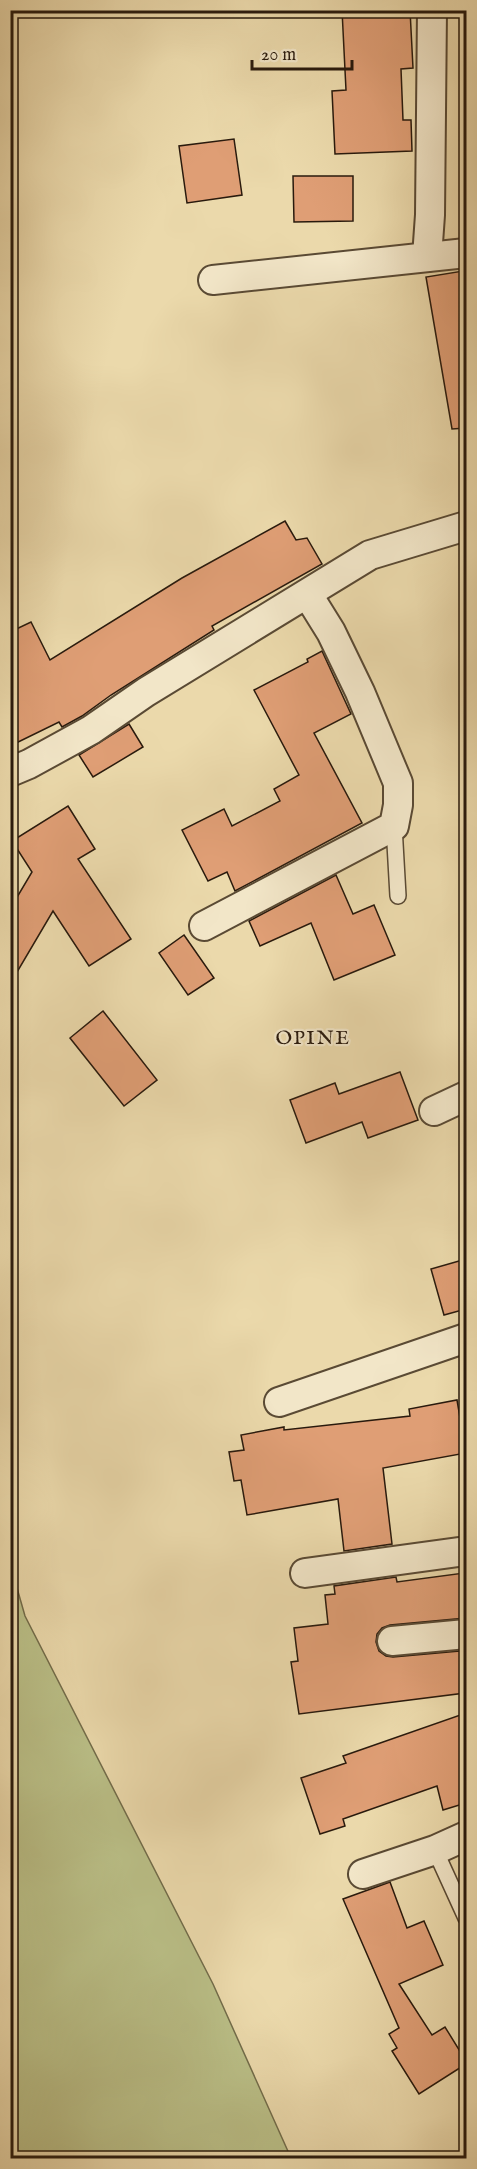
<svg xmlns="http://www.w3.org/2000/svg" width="477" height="2169" viewBox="0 0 477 2169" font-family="'IM FELL English',serif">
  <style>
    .green { fill: #babf87; stroke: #726c4a; stroke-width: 1.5 }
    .building { fill: #df9e75; stroke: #291a0d; stroke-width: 1.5 }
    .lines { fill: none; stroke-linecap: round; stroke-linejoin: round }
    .lane-casing { stroke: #5a4a34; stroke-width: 18 }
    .street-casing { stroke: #5a4a34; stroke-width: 32 }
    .lane { stroke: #f2e6c8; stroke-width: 15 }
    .street { stroke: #f2e6c8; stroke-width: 28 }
    .labels { text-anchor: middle; stroke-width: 4.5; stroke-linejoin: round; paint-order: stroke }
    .quarter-label { font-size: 20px; letter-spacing: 1.5px; fill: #291a0d; stroke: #f2e6c8 }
  </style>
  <rect width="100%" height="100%" fill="#ebd9ab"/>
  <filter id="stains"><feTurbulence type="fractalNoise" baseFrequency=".00333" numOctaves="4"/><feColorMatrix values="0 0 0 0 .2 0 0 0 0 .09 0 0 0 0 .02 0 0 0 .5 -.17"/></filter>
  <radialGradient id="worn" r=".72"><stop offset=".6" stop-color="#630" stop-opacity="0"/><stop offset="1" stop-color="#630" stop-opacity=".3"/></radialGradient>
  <polygon class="green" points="11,1567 25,1616 213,1984 291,2158 11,2158"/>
  <g class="building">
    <polygon points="342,10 410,10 413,68 401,69 403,120 411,120 412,151 335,154 332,91 346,90"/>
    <polygon points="234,139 242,195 187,203 179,146"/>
    <polygon points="293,176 353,176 353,221 294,222"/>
    <polygon points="463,271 466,290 466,428 452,429 426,277"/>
    <polygon points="285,521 296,540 307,538 322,564 212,626 214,630 111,695 82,716 62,727 59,722 10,746 10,632 31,622 50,660 182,578"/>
    <polygon points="322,651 351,714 314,733 362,823 235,891 227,872 208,881 182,830 224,809 232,826 280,801 274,789 299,775 254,690 308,662 307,659"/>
    <polygon points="129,724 143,747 93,777 79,755"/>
    <polygon points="68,806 95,849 78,859 131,939 89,966 53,911 10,984 10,909 32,872 12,841"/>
    <polygon points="336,875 353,914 374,905 395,955 334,980 311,923 260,946 249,921"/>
    <polygon points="184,935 214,978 188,995 159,953"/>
    <polygon points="103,1011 157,1080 124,1106 70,1038"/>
    <polygon points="400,1072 418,1120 368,1138 362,1122 306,1143 290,1100 335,1083 339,1094"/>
    <polygon points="466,1259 466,1309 444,1315 431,1269"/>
    <polygon points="457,1400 466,1453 383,1468 392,1544 344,1551 338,1499 247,1515 241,1480 234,1481 229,1452 244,1450 241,1435 284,1427 284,1430 410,1416 409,1409"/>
    <polygon points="464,1573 466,1591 466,1618 390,1625 382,1628 377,1634 376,1642 379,1651 386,1656 393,1657 460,1651 465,1693 299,1714 291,1662 298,1661 294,1628 328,1624 325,1595 335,1594 334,1586 396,1577 397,1582"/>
    <polygon points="466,1713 466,1803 443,1810 437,1786 343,1819 345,1826 320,1834 301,1778 346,1763 343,1756"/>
    <polygon points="390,1882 407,1928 424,1921 443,1965 399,1984 432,2035 445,2027 466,2061 466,2064 419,2094 392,2051 397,2048 389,2034 399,2028 343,1899"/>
  </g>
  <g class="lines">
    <defs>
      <g id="lane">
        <polyline points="394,826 398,896"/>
        <polyline points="435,1850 466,1918"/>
      </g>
      <g id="street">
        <polyline points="427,257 430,215 432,10"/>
        <polyline points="213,280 466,253"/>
        <polyline points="10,772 29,764 91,730 146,692 370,555 466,526"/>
        <polyline points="204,926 394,826 398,805 398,783 360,692 331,632 308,595"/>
        <polyline points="434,1111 466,1096"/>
        <polyline points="279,1402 466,1338"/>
        <polyline points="305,1573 466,1551"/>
        <polyline points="392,1641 466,1634"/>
        <polyline points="363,1874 435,1850 466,1836"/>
      </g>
    </defs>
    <use href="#lane" class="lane-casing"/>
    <use href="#street" class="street-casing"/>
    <use href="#lane" class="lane"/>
    <use href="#street" class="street"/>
  </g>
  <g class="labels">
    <g class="quarter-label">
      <text x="313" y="1044">OPINE</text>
    </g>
  </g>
  <rect width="477" height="2169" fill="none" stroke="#ebd9ab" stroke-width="36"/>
  <rect x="12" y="12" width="453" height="2145" fill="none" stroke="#291a0d" stroke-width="3"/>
  <rect x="18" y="18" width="441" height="2133" fill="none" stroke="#291a0d" stroke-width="1.5"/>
  <path d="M252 60v9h100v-9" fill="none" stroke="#291a0d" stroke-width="3"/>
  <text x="261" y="60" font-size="18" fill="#291a0d" stroke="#f2e6c8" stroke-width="4.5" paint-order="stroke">20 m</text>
  <rect width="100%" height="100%" filter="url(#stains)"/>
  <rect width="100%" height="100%" fill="url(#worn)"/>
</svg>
